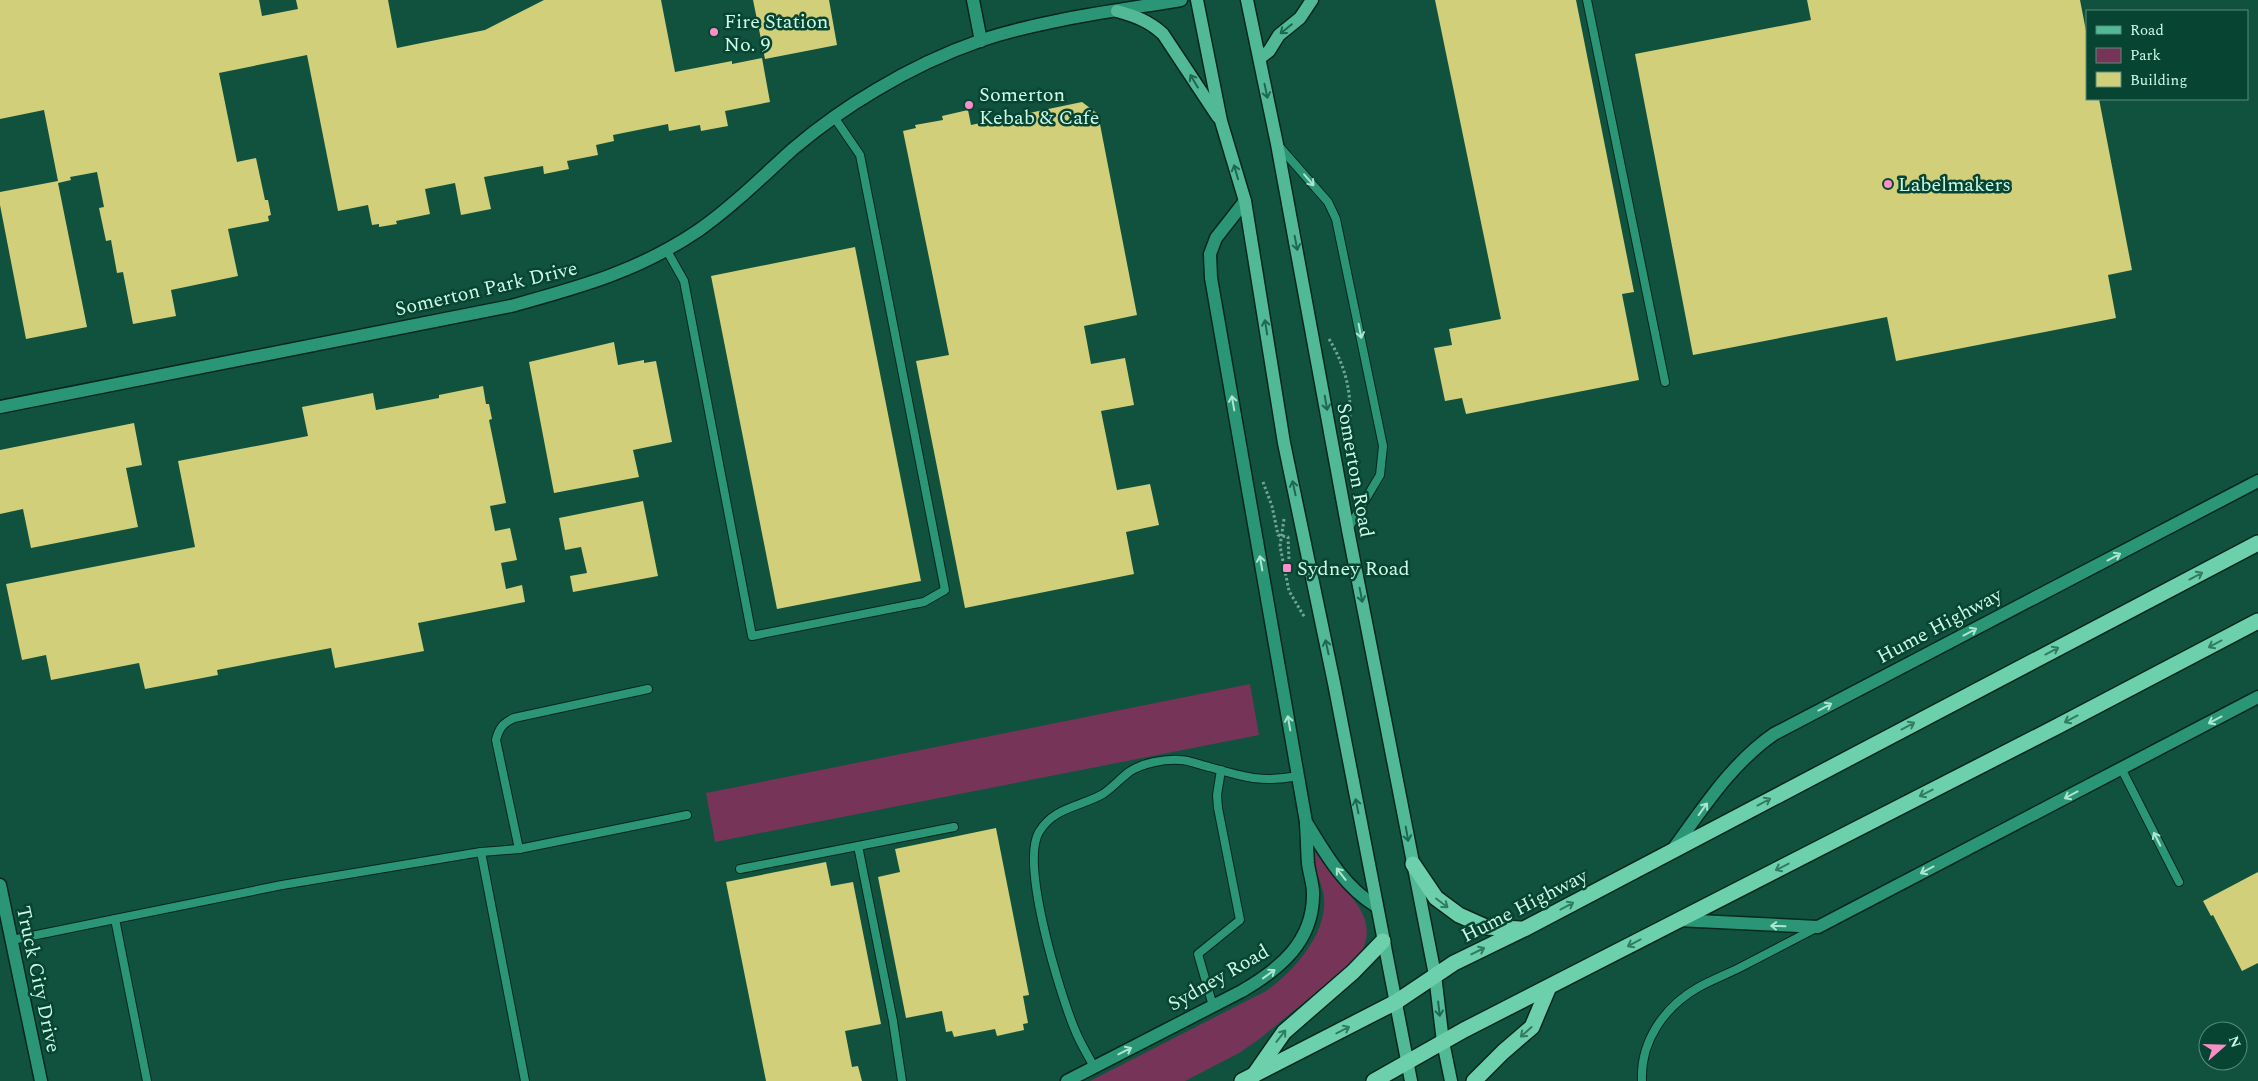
<svg xmlns="http://www.w3.org/2000/svg" width="2258" height="1081" viewBox="0 0 2258 1081" font-family="Spectral,serif">
  <style>
    .built { fill: #11523e; fill-rule: evenodd }
    .green { fill: #773459 }
    .building { fill: #d1cf79 }
    .lines { fill: none; stroke-linecap: round; stroke-linejoin: round }
    .lane-casing { stroke: #06271c; stroke-width: 10 }
    .street-casing { stroke: #06271c; stroke-width: 15 }
    .primary-casing { stroke: #06271c; stroke-width: 15 }
    .highway-casing { stroke: #06271c; stroke-width: 18 }
    .path { stroke: #71a693; stroke-width: 3; stroke-dasharray: 2.5 2.5; stroke-linecap: butt }
    .lane { stroke: #2a9675; stroke-width: 8 }
    .street { stroke: #2a9675; stroke-width: 12 }
    .primary { stroke: #52b996; stroke-width: 12 }
    .highway { stroke: #6dd0ac; stroke-width: 15 }
    .oneway { stroke: #1e6750 }
    .oneway2 { stroke: #abe6cf }
    .oneway3 { stroke: #307c63 }
    .poi-dot { fill: #fa8fc8; stroke: #084432; stroke-width: 2 }
    .labels { text-anchor: middle; stroke-width: 5; stroke-linejoin: round; paint-order: stroke }
    .poi-label { font-size: 20px; fill: #cbfae6; stroke: #084432; text-anchor: start }
    .street-label { font-size: 20px; fill: #cbfae6; stroke: #084432 }
  </style>
  <rect width="100%" height="100%" fill="#084432"/>
  <path class="built" d="M0,0H2258V1081H0ZM2087,11H2247V99H2087ZM2208,1031H2238V1061H2208Z"/>
  <g class="green">
    <polygon points="1250,684 1259,735 715,842 706,793"/>
    <path d="M1314,851C1323,862 1332,873 1341,884C1362,909 1378,928 1357,959L1258,1040L1239,1053L1185,1081H1090L1266,991C1295,971 1334,927 1322,888C1319,877 1310,861 1314,851Z"/>
  </g>
  <g class="building">
    <polygon points="0,0 259,0 262,16 298,9 296,0 388,0 397,48 485,30 544,0 661,0 675,72 732,61 732,64 762,58 770,102 725,111 728,126 701,131 700,125 669,131 668,124 613,135 614,141 596,145 598,155 567,161 569,169 544,174 543,166 484,177 491,209 461,215 455,183 425,189 430,214 396,221 397,224 379,227 379,224 372,225 368,205 338,211 307,55 219,73 237,162 256,158 265,200 268,200 271,215 268,216 269,221 228,229 238,276 171,290 176,316 133,324 123,272 117,273 111,240 106,241 99,208 104,207 97,172 70,177 71,180 58,183 87,327 26,339 0,205 0,192 58,181 44,110 0,119"/>
    <polygon points="753,0 829,0 837,45 765,59"/>
    <polygon points="1435,0 1576,0 1634,292 1622,294 1639,380 1466,414 1462,398 1445,401 1434,348 1452,345 1449,329 1501,319"/>
    <polygon points="1807,0 2080,0 2087,36 2087,99 2099,99 2132,270 2108,275 2116,318 1896,361 1887,317 1693,355 1635,54 1811,20"/>
    <polygon points="1082,102 1098,114 1137,315 1084,326 1091,364 1125,358 1134,405 1101,411 1117,490 1150,484 1159,525 1126,532 1134,574 965,608 916,361 949,355 903,131 916,128 915,125 943,120 942,116 968,110 971,125"/>
    <polygon points="855,247 921,581 777,609 711,276"/>
    <polygon points="614,342 618,365 644,360 644,363 656,361 672,442 633,450 639,477 554,493 529,362"/>
    <polygon points="483,386 486,404 489,404 492,419 489,420 506,503 490,506 495,531 510,528 517,560 501,563 506,589 522,585 525,602 418,623 424,651 335,668 331,648 217,670 218,675 145,689 139,663 51,680 46,655 22,660 6,584 195,547 178,461 308,436 302,407 373,393 376,410 439,398 439,395"/>
    <polygon points="134,423 142,465 126,468 138,527 31,548 23,509 0,514 0,450"/>
    <polygon points="643,501 658,576 573,592 570,576 587,573 581,547 565,550 559,518"/>
    <polygon points="996,828 1029,995 1023,996 1028,1023 1023,1024 1024,1030 997,1036 995,1029 954,1037 952,1031 946,1032 942,1011 906,1018 878,877 900,872 895,849"/>
    <polygon points="826,862 831,886 853,882 881,1024 845,1031 852,1067 858,1066 862,1081 766,1081 726,882"/>
    <polygon points="2258,872 2258,963 2242,971 2213,915 2211,916 2203,901"/>
  </g>
  <g class="lines">
    <defs>
      <g id="lane">
        <polyline points="1587,0 1665,382"/>
        <polyline points="1278,145 1328,202 1336,219 1383,446 1380,475 1348,529"/>
        <polyline points="666,249 684,281 752,636 924,602 945,590 860,155 834,117"/>
        <polyline points="2121,768 2179,882"/>
        <path d="M519,849L496,740C499,728 503,723 514,718L648,689"/>
        <polyline points="481,852 525,1081"/>
        <polyline points="740,869 858,846"/>
        <polyline points="115,919 147,1081"/>
        <polyline points="12,940 282,885 481,852 519,849 687,815"/>
        <polyline points="1213,1006 1198,954 1240,920 1218,808 1217,795 1221,770"/>
        <path d="M1094,1067C1088,1055 1080,1043 1075,1030C1060,994 1020,864 1039,832C1054,807 1080,807 1103,794C1112,788 1120,779 1129,772C1142,763 1164,759 1180,760C1189,760 1200,765 1209,767C1245,777 1260,783 1298,776"/>
        <polyline points="902,1081 893,1021 858,846 954,827"/>
        <path d="M1642,1081C1640,1041 1665,1006 1699,987C1712,980 1727,974 1741,967C1766,954 1791,941 1816,928"/>
      </g>
      <g id="street">
        <polyline points="973,0 981,41"/>
        <path d="M1245,201L1216,238L1210,254L1211,278L1306,822C1325,853 1344,887 1376,906"/>
        <path d="M0,407L511,306C580,287 639,271 699,230C733,206 762,177 793,149C819,127 847,107 876,90C909,70 945,53 982,40C1046,19 1115,11 1181,0"/>
        <path d="M1674,848C1704,807 1731,764 1774,734L2258,481"/>
        <polyline points="0,885 41,1081"/>
        <polyline points="1677,920 1818,927 2258,697"/>
        <path d="M1067,1081L1242,991C1280,969 1314,941 1313,893C1313,883 1309,873 1308,863C1307,850 1307,837 1306,824"/>
      </g>
      <g id="primary">
        <polyline points="1197,0 1221,121 1245,201 1284,443 1334,683 1411,1081"/>
        <polyline points="1247,0 1277,144 1348,530 1435,975 1443,1042 1451,1081"/>
        <path d="M1117,11C1135,16 1149,21 1163,34L1218,117"/>
        <polyline points="1260,58 1269,51 1279,35 1300,18 1312,0"/>
      </g>
      <g id="highway">
        <polyline points="1413,864 1436,898 1459,915 1486,927 1520,929"/>
        <polyline points="1254,1075 1284,1032 1353,972 1383,941"/>
        <polyline points="1242,1081 1396,1002 1454,963 1524,929 2258,543"/>
        <polyline points="1374,1081 1464,1030 2058,726 2258,621"/>
        <polyline points="1474,1081 1503,1052 1532,1027 1548,989"/>
      </g>
    </defs>
    <use href="#lane" class="lane-casing"/>
    <use href="#street" class="street-casing"/>
    <use href="#primary" class="primary-casing"/>
    <use href="#highway" class="highway-casing"/>
    <g class="path">
      <path d="M1329,339C1349,372 1354,403 1347,441"/>
      <polyline points="1263,482 1272,506 1278,535 1288,537 1289,560"/>
      <polyline points="1284,519 1280,546 1289,591 1305,618"/>
    </g>
    <use href="#lane" class="lane"/>
    <use href="#street" class="street"/>
    <use href="#primary" class="primary"/>
    <use href="#highway" class="highway"/>
  </g>
  <defs><path id="oneway-shaft" d="M-6 0H5M1.5-3L5.5 0L1.5 3" fill="none" stroke-width="1.6" stroke-linecap="round" stroke-linejoin="round" transform="scale(1.25)"/></defs>
  <g class="oneway">
    <use href="#oneway-shaft" transform="translate(1286 29) rotate(141)"/>
    <use href="#oneway-shaft" transform="translate(1194 81) rotate(-121)"/>
    <use href="#oneway-shaft" transform="translate(1266 91) rotate(78)"/>
    <use href="#oneway-shaft" transform="translate(1236 172) rotate(-106)"/>
    <use href="#oneway-shaft" transform="translate(1296 243) rotate(79)"/>
    <use href="#oneway-shaft" transform="translate(1266 327) rotate(-99)"/>
    <use href="#oneway-shaft" transform="translate(1326 403) rotate(80)"/>
    <use href="#oneway-shaft" transform="translate(1294 488) rotate(-102)"/>
    <use href="#oneway-shaft" transform="translate(1361 595) rotate(79)"/>
    <use href="#oneway-shaft" transform="translate(1327 647) rotate(-102)"/>
    <use href="#oneway-shaft" transform="translate(1357 806) rotate(-101)"/>
    <use href="#oneway-shaft" transform="translate(1407 834) rotate(80)"/>
    <use href="#oneway-shaft" transform="translate(1439 1009) rotate(83)"/>
  </g>
  <g class="oneway2">
    <use href="#oneway-shaft" transform="translate(1309 180) rotate(49)"/>
    <use href="#oneway-shaft" transform="translate(1360 331) rotate(79)"/>
    <use href="#oneway-shaft" transform="translate(1233 403) rotate(-100)"/>
    <use href="#oneway-shaft" transform="translate(2114 557) rotate(-28)"/>
    <use href="#oneway-shaft" transform="translate(1261 563) rotate(-100)"/>
    <use href="#oneway-shaft" transform="translate(1970 632) rotate(-28)"/>
    <use href="#oneway-shaft" transform="translate(1825 707) rotate(-28)"/>
    <use href="#oneway-shaft" transform="translate(2215 720) rotate(152)"/>
    <use href="#oneway-shaft" transform="translate(1289 723) rotate(-100)"/>
    <use href="#oneway-shaft" transform="translate(2071 795) rotate(152)"/>
    <use href="#oneway-shaft" transform="translate(1703 809) rotate(-54)"/>
    <use href="#oneway-shaft" transform="translate(2157 839) rotate(-117)"/>
    <use href="#oneway-shaft" transform="translate(1927 870) rotate(152)"/>
    <use href="#oneway-shaft" transform="translate(1341 874) rotate(-128)"/>
    <use href="#oneway-shaft" transform="translate(1778 926) rotate(-178)"/>
    <use href="#oneway-shaft" transform="translate(1269 974) rotate(-36)"/>
    <use href="#oneway-shaft" transform="translate(1125 1051) rotate(-27)"/>
  </g>
  <g class="oneway3">
    <use href="#oneway-shaft" transform="translate(2196 576) rotate(-28)"/>
    <use href="#oneway-shaft" transform="translate(2215 644) rotate(152)"/>
    <use href="#oneway-shaft" transform="translate(2052 651) rotate(-28)"/>
    <use href="#oneway-shaft" transform="translate(2071 719) rotate(152)"/>
    <use href="#oneway-shaft" transform="translate(1908 726) rotate(-28)"/>
    <use href="#oneway-shaft" transform="translate(1926 793) rotate(153)"/>
    <use href="#oneway-shaft" transform="translate(1764 802) rotate(-28)"/>
    <use href="#oneway-shaft" transform="translate(1782 867) rotate(153)"/>
    <use href="#oneway-shaft" transform="translate(1442 903) rotate(37)"/>
    <use href="#oneway-shaft" transform="translate(1567 906) rotate(-28)"/>
    <use href="#oneway-shaft" transform="translate(1634 943) rotate(152)"/>
    <use href="#oneway-shaft" transform="translate(1478 951) rotate(-26)"/>
    <use href="#oneway-shaft" transform="translate(1343 1030) rotate(-27)"/>
    <use href="#oneway-shaft" transform="translate(1526 1032) rotate(138)"/>
    <use href="#oneway-shaft" transform="translate(1281 1036) rotate(-52)"/>
  </g>
  <g class="poi-dot">
    <circle cx="714" cy="32" r="5"/>
    <circle cx="969" cy="105" r="5"/>
    <circle cx="1888" cy="184" r="5"/>
    <rect x="1282" y="563" width="10" height="10" rx="2.5"/>
  </g>
  <g class="labels">
    <g class="poi-label">
      <text x="724" y="28">Fire Station<tspan x="724" dy="23">No. 9</tspan></text>
      <text x="979" y="101">Somerton<tspan x="979" dy="23">Kebab &amp; Cafe</tspan></text>
      <text x="1898" y="191">Labelmakers</text>
      <text x="1297" y="575">Sydney Road</text>
    </g>
    <g class="street-label">
      <text transform="translate(486 288) rotate(-13)" y="7">Somerton Park Drive</text>
      <text transform="translate(1356 470) rotate(80)" y="7">Somerton Road</text>
      <text transform="translate(1939 625) rotate(-28)" y="7">Hume Highway</text>
      <text transform="translate(1524 905) rotate(-27)" y="7">Hume Highway</text>
      <text transform="translate(1218 977) rotate(-30)" y="7">Sydney Road</text>
      <text transform="translate(39 979) rotate(78)" y="7">Truck City Drive</text>
    </g>
  </g>
  <rect x="2086" y="10" width="162" height="90" fill="#084432" stroke="#568d7a"/>
  <rect x="2096" y="26" width="25" height="8" fill="#52b996" stroke="#568d7a"/>
  <text x="2130" y="35" font-size="15" fill="#cbfae6">Road</text>
  <rect x="2096" y="48" width="25" height="15" fill="#773459" stroke="#568d7a"/>
  <text x="2130" y="60" font-size="15" fill="#cbfae6">Park</text>
  <rect x="2096" y="72" width="25" height="15" fill="#d1cf79" stroke="#568d7a"/>
  <text x="2130" y="85" font-size="15" fill="#cbfae6">Building</text>
  <g transform="translate(2223 1046) rotate(70)"><circle r="24" fill="#084432" stroke="#568d7a"/>
  <path d="M0-4L9 19L0 12L-9 19Z" fill="#fa8fc8"/>
  <text y="-8" font-size="14" font-weight="bold" text-anchor="middle" fill="#cbfae6">N</text>
  </g>
</svg>
